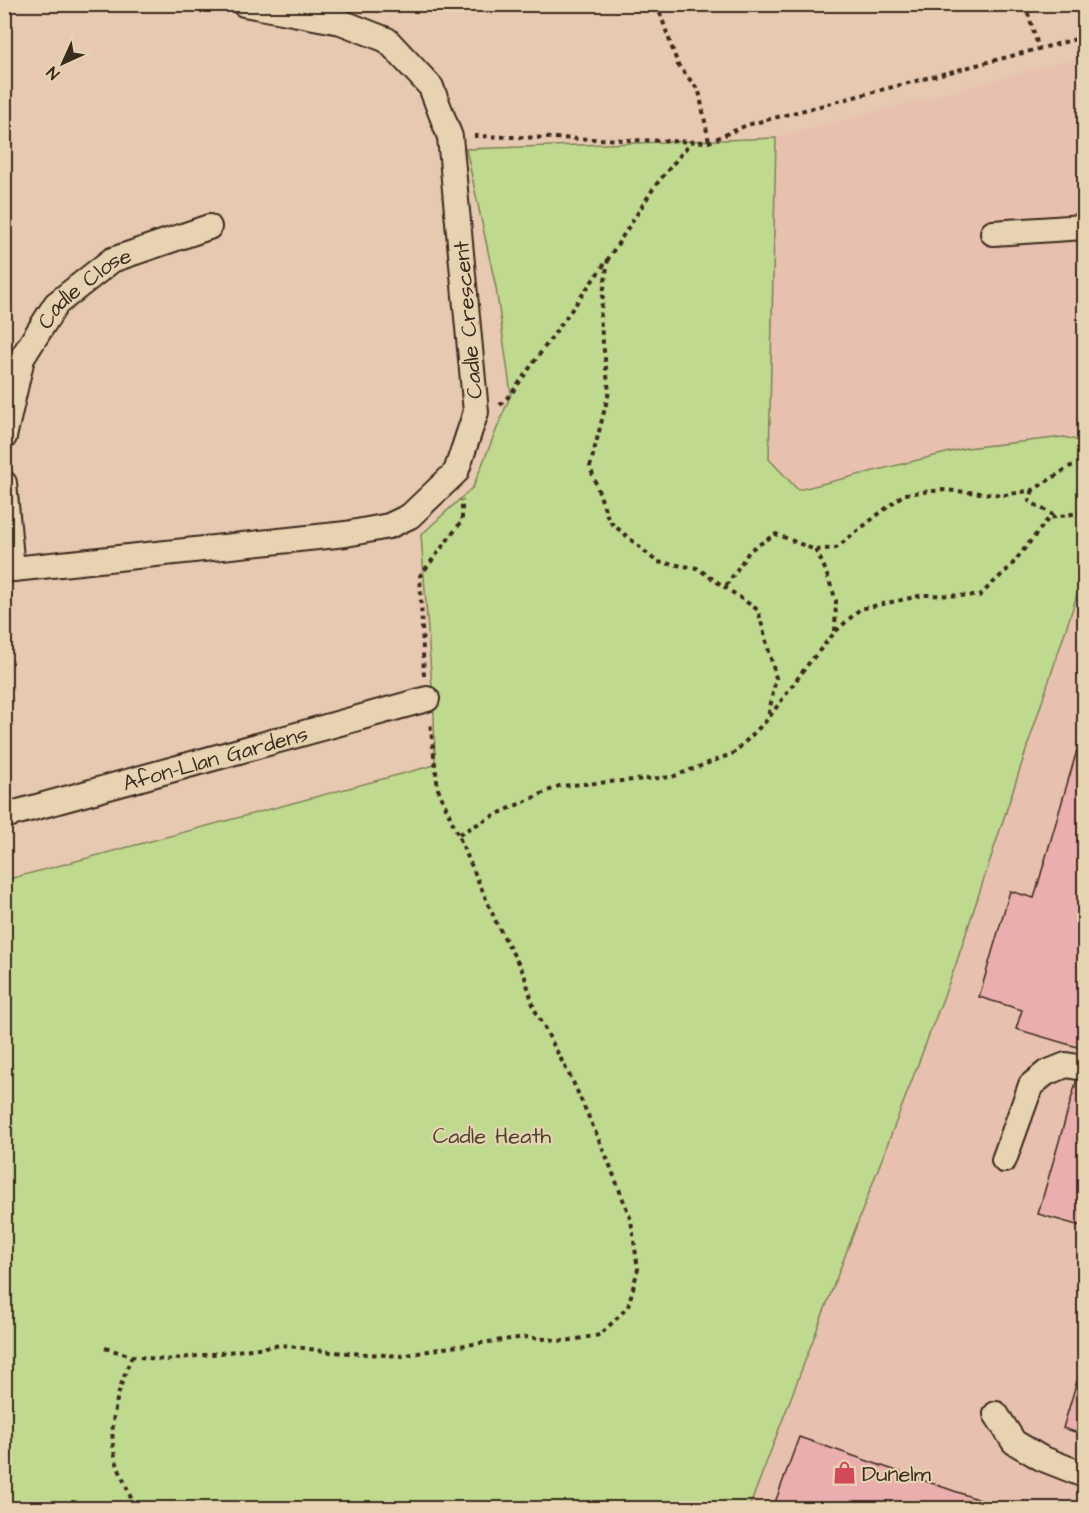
<svg xmlns="http://www.w3.org/2000/svg" width="1089" height="1513" viewBox="0 0 1089 1513" font-family="'Architects Daughter',sans-serif">
  <style>
    .built { fill: #e8c0af }
    .green { fill: #bfd98f; stroke: #7d8256; stroke-width: 1.5 }
    .building { fill: #e9aead; stroke: #3b2a1e; stroke-width: 1.5 }
    .lines { fill: none; stroke-linecap: round; stroke-linejoin: round }
    .minor-casing { stroke: #3b2a1e; stroke-width: 28 }
    .path { stroke: #3b2a1e; stroke-width: 4; stroke-dasharray: 4.5 4.5; stroke-linecap: butt }
    .minor { stroke: #e6d3b1; stroke-width: 24 }
    .labels { text-anchor: middle; stroke-width: 4.5; stroke-linejoin: round; paint-order: stroke }
    .street-label { font-size: 22px; fill: #3b2a1e; stroke: #e6d3b1 }
    .park-label { font-size: 22px; fill: #4f442f; stroke: #e6d3b1 }
    .poi-label { font-size: 22px; fill: #3b2a1e; stroke: #e6d3b1; text-anchor: start }
  </style>
  <rect width="100%" height="100%" fill="#e7c8b0"/>
  <filter id="ink" filterUnits="userSpaceOnUse"><feTurbulence type="fractalNoise" baseFrequency=".0167" numOctaves="2"/><feDisplacementMap in="SourceGraphic" scale="12" xChannelSelector="R" yChannelSelector="G"/><feConvolveMatrix kernelMatrix="1 2 1 2 8 2 1 2 1" color-interpolation-filters="sRGB"/></filter>
  <g filter="url(#ink)">
    <g class="built">
      <polygon points="1084,56 1084,442 1064,437 966,448 798,490 769,459 776,138"/>
      <polygon points="1084,573 1084,1508 750,1508 955,967"/>
    </g>
    <polygon class="green" points="776,138 769,459 798,490 966,448 1064,437 1084,442 1084,574 955,967 749,1508 5,1508 5,880 435,765 434,714 421,535 473,487 511,394 496,288 466,149"/>
    <g class="building">
      <polygon points="1084,726 1084,1049 1016,1029 1022,1010 979,997 1010,891 1034,898"/>
      <polygon points="1077,1079 1084,1081 1084,1227 1038,1214"/>
      <polygon points="1077,1381 1084,1383 1084,1435 1063,1428"/>
      <polygon points="799,1437 1003,1508 773,1508"/>
    </g>
    <g class="lines">
      <defs>
        <g id="minor">
          <polyline points="993,233 1084,227"/>
          <path id="s1" d="M4,437L22,358L56,304L112,260L209,227"/>
          <polyline points="4,483 12,569"/>
          <polyline points="4,570 346,534 389,526 410,516 456,472 476,412 450,137 431,87 387,40 341,22 244,4"/>
          <path id="s2" d="M4,816L427,699"/>
          <polyline points="1004,1160 1031,1085 1046,1073 1066,1065 1084,1068"/>
          <polyline points="996,1414 1014,1442 1041,1458 1084,1475"/>
        </g>
      </defs>
      <use href="#minor" class="minor-casing"/>
      <g class="path">
        <polyline points="657,4 678,65 699,91 709,142"/>
        <polyline points="1025,4 1039,49"/>
        <polyline points="474,136 709,142 747,125 1084,37"/>
        <polyline points="608,259 600,318 609,392 590,467 609,521 657,562 697,568 758,610 776,678 768,717"/>
        <polyline points="500,405 511,394 608,259 655,186 691,142"/>
        <polyline points="1033,490 1029,501 1055,516"/>
        <polyline points="815,550 823,564 836,600 835,632"/>
        <polyline points="726,586 750,550 776,534 815,550 836,548 904,494 943,490 1005,495 1033,490 1071,466 1084,464"/>
        <polyline points="424,676 420,576 462,521 462,500"/>
        <polyline points="459,834 495,815 559,786 672,777 734,753 767,720 809,663 835,632 860,609 924,595 979,596 1010,567 1049,518 1084,512"/>
        <polyline points="105,1348 132,1356 166,1360 282,1345 331,1352 402,1356 444,1348 525,1337 565,1341 600,1335 628,1307 638,1269 631,1220 607,1158 574,1084 534,1008 524,974 497,924 438,789 430,722"/>
        <path d="M132,1356C119,1387 106,1426 116,1460C121,1477 130,1492 134,1508"/>
      </g>
      <use href="#minor" class="minor"/>
    </g>
  </g>
  <defs>
    <symbol id="shop-bare" viewBox="-9 -9 18 18"><path d="M-5-2.5h2.3a2.7 3.5 0 0 1 5.4 0H5L5.5 6h-11ZM-1.5-2.5h3a1.5 2.3 0 0 0-3 0Z" fill="#d1495b" stroke="#e6d3b1" stroke-width="2.5" paint-order="stroke"/></symbol>
  </defs>
  <g fill-rule="evenodd">
    <use href="#shop-bare" x="828" y="1456" width="33" height="33"/>
  </g>
  <g class="labels">
    <g class="street-label">
      <text dy="8" stroke="none"><textPath href="#s1" startOffset="177">Cadle Close</textPath></text>
      <text transform="translate(467 320) rotate(-95)" y="8">Cadle Crescent</text>
      <text dy="8" stroke="none"><textPath href="#s2" startOffset="219">Afon-Llan Gardens</textPath></text>
    </g>
    <g class="park-label">
      <text x="492" y="1143">Cadle Heath</text>
    </g>
    <g class="poi-label">
      <text x="862" y="1481">Dunelm</text>
    </g>
  </g>
  <rect width="1089" height="1513" fill="none" stroke="#e6d3b1" stroke-width="24"/>
  <rect x="12" y="12" width="1065" height="1489" fill="none" stroke="#3b2a1e" stroke-width="2" filter="url(#ink)"/>
  <g transform="translate(63 63) rotate(225)" stroke="#e6d3b1" stroke-width="4.5" paint-order="stroke">
  <path d="M0-4.5L10 22L0 15L-10 22Z" fill="#3b2a1e"/>
  <text y="-9" font-size="16" font-weight="bold" text-anchor="middle" fill="#3b2a1e">N</text>
  </g>
</svg>
